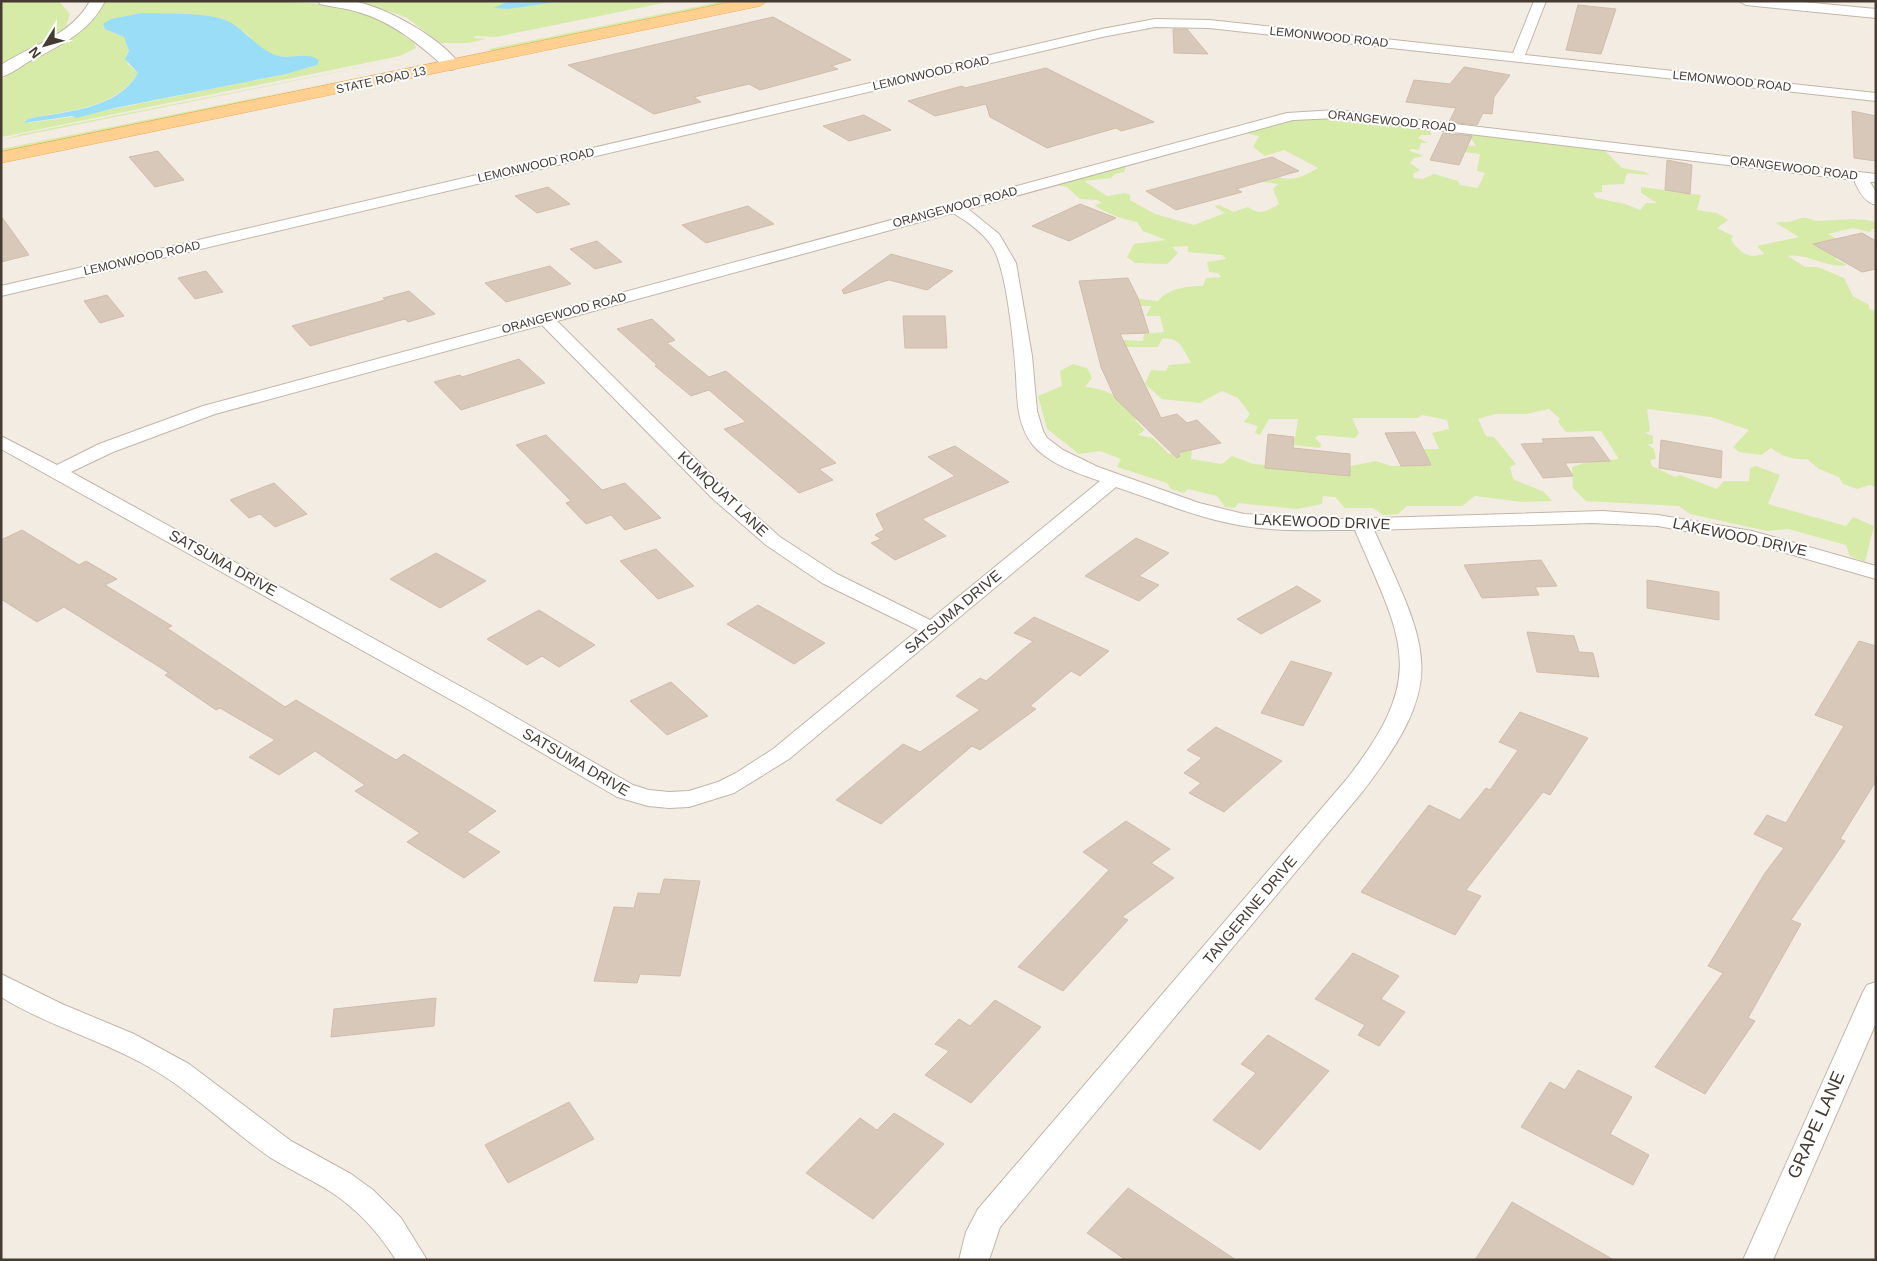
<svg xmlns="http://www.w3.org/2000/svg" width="1877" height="1261" viewBox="0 0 1877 1261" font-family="Helvetica,sans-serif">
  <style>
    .green { fill: #d6eba8; fill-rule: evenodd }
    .water { fill: #99ddf6 }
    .building { fill: #d8c8ba; stroke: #d1bcaa }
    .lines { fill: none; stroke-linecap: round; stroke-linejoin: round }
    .minor-casing { stroke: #c2b5a8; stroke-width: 2 }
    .tertiary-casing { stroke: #c2b5a8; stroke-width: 2 }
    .primary-casing { stroke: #edab57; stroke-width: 1 }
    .minor { fill: #fff; fill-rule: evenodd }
    .tertiary { fill: #fff; fill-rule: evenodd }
    .primary { fill: #ffd090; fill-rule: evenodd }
    .labels { text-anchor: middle; stroke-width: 4; stroke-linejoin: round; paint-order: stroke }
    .far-street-label { font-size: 12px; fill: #453b33; stroke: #fff }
    .street-label { font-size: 15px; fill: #453b33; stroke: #fff }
    .near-street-label { font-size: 18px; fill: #453b33; stroke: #fff }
  </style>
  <rect width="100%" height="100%" fill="#f3ece3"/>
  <g class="green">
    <polygon points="1,1 59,1 70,14 65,29 1,64"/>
    <path d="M105,1C147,1 189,1 231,1C280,1 331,0 377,17C392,23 402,37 414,42L416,48L400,56L1,137V80C26,62 99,29 105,1ZM141,13L203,16L225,20L248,35L260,48L277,56L292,57L317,65L286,74L79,116L27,123L28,119C65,110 116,110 138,73L128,64L126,56L129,51L124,37L105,29L103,25L111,19Z"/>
    <polygon points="348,1 673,1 496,37 476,36 474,38 486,39 468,43 440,43 407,18 395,13"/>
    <polygon points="725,1 744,1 494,53 489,49"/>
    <polygon points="392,61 1,140 22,134"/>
    <polygon points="409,67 272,95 229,107 1,154 1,149"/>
    <path d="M1311,118H1338L1430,129L1431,135H1421L1418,138L1428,143H1421L1419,150L1411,149L1410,151L1424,156L1414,158L1410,163L1420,170L1413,174L1414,178L1423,179L1434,174L1458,181L1460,185L1478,188L1485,173L1477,171L1480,154L1457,151V145L1476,146L1472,140L1461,137L1463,132L1604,150L1622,168L1645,172L1650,175L1627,173L1624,184L1602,185V192L1593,193L1596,198L1625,204L1640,210L1646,203H1657L1641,193V187L1701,195L1697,210L1717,213L1728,220L1717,228L1733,236L1731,240C1741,253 1747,259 1764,254L1757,246L1799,237L1776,223C1781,221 1782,222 1787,222C1793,222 1797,218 1802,218C1807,217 1813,221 1818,221C1837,220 1857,217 1876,222V228L1872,229L1870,232L1853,228L1828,234L1842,242V254L1835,259L1847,265C1826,269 1808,253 1788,256L1805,267H1818L1844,278L1853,296L1869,305V309L1876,311V487L1870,485L1857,489L1843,484L1839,477L1819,469L1807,459C1794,460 1781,456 1771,448L1761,455L1739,452L1733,447L1749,430L1711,417L1647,409L1650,431L1645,433L1653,436V444H1647L1654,449L1656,459L1650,460L1652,466L1675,477L1680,475L1717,489L1724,481H1749L1750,468L1756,466L1780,475L1768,504L1846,526L1853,517L1874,526L1865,562L1850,556L1846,545L1788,529L1767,531L1690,514L1679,506L1586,501L1573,488L1572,467L1587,462L1619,459L1601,431L1566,432L1558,422L1560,419L1549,409L1526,414H1495L1478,419L1486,436L1494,437L1516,464L1510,467L1513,479L1544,492L1552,501L1521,502L1475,496L1462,506H1407L1398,514L1383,515L1373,508H1345L1335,497L1323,496L1322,504L1297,509L1238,503L1235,508L1225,507L1217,496L1188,489L1184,493L1171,489L1167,483L1117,467L1121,459L1100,451L1079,454L1047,429L1038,396L1062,386L1060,371L1073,364L1087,368L1092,378L1085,387C1108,388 1124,400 1140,418L1135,420L1145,430L1138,435L1153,438L1169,454L1192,449L1191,459L1222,464L1232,456L1253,464L1312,469L1314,473L1349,476L1350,466L1376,461L1391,466L1431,465L1422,449H1439L1432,433L1449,429L1447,420L1422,415L1418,418H1352L1359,433L1355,438L1319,435L1315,438L1321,444L1320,448L1294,445L1298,419H1269L1260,435L1255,433L1258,426L1244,422L1250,414L1238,398L1222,391L1200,403L1162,399L1145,384L1151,370L1166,371L1169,365L1191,363C1183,349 1180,336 1162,339L1158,347H1120L1124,340L1143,341L1144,334L1164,332L1160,316H1146L1151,306H1124L1131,298L1158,301C1168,288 1188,286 1203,286L1206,278L1221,277L1218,273L1209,272L1207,262L1226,259L1222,255L1188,252V246L1172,247L1178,253L1167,264L1135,263L1127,257L1134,244L1166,240L1143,231L1137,222C1121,219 1108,214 1094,205L1102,203L1097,200L1080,199L1067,187L1056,185L1126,166L1124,172L1115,174L1111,178L1084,181L1107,196L1125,193L1130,195V200L1155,214L1194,225L1225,213L1214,206L1219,205L1234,212L1248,207C1261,216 1267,211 1279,204L1273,189L1278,184L1256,181L1259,170C1285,181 1293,183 1318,168L1284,150L1265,156L1253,147L1259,136L1244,133L1288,121Z"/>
  </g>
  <g class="water">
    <polygon points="509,1 563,1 508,9 494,8"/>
    <path d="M141,13C163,14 205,12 225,20C244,28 255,47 275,55C289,60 307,51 319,60L317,65L286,74L115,108L76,118L72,116L24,123L28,119C64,111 118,110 138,73L125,59L129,51L124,37L105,29L103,24L111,19Z"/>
  </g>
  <g class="building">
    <polygon points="1578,5 1616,9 1601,54 1566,50"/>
    <polygon points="773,17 851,60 831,66 838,69 760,90 749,84 694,97 701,102 654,114 568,65"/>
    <polygon points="1173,29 1187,29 1208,54 1174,53"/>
    <polygon points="1464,67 1510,75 1494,97 1492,114 1483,113 1477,125 1449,122 1456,108 1406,102 1414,80 1450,84"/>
    <polygon points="1046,68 1154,122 1121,131 1116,128 1047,148 990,117 986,104 935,116 908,101 962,86 965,88"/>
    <polygon points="1852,111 1876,116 1876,161 1854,158"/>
    <polygon points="864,115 891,130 849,141 823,126"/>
    <polygon points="1443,133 1472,136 1459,165 1430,160"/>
    <polygon points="158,151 184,180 155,187 129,157"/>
    <polygon points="1272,157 1299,171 1236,189 1242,192 1176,210 1146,191"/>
    <polygon points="1667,160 1692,165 1690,194 1665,190"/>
    <polygon points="548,187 570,204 537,213 515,196"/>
    <polygon points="1080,204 1116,218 1069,241 1032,226"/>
    <polygon points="748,206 774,224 706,243 682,225"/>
    <polygon points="1,216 29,255 1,262"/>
    <polygon points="1862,233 1876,241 1876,269 1862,272 1813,244"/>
    <polygon points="597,241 622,262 595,269 570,249"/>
    <polygon points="891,254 953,271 927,290 889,280 844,294 842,290"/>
    <polygon points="550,266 571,284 506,302 485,283"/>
    <polygon points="206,271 223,292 195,299 178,278"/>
    <polygon points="1128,278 1138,298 1149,333 1120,334 1161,418 1177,414 1187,423 1197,420 1221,443 1178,453 1180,456 1177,458 1115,398 1101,367 1079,281"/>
    <polygon points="409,291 435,314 408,322 405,319 310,346 292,326 385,300 383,298"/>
    <polygon points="107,295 124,316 100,323 84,301"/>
    <polygon points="903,316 945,316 947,348 905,348"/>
    <polygon points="652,319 675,340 667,343 709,377 726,371 836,463 819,469 833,480 799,493 724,429 746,422 709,390 691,396 655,366 657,365 617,329"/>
    <polygon points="519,359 545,383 461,410 434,382 460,375 462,377"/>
    <polygon points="1415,432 1431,465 1401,466 1385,433"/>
    <polygon points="1268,434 1294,437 1293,448 1350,454 1350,476 1265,468"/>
    <polygon points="546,435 602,490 625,483 661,518 625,530 611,515 586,524 566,503 571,501 516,445"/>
    <polygon points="1593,437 1610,461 1565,463 1573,476 1543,478 1521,444 1544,443 1542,439"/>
    <polygon points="1661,440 1722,451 1721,478 1659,468"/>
    <polygon points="955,446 1009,482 922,519 946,536 895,560 871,543 881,539 875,535 884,530 876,514 955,476 928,457"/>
    <polygon points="274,483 307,514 275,527 260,514 249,518 230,500"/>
    <polygon points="22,530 79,565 86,561 117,579 105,585 172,626 167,628 285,707 296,700 396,760 404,754 496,811 467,832 500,852 464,878 407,842 420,833 355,791 365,785 315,751 279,775 249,757 275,740 220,708 216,710 165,675 169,673 64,607 37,622 1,599 1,540"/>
    <polygon points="1136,538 1169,553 1139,576 1159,585 1139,601 1085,576"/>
    <polygon points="656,549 694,586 658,599 620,561"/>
    <polygon points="436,553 486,581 440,608 390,579"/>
    <polygon points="1541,560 1557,586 1535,587 1539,595 1482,598 1464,565"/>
    <polygon points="1647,580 1719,592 1719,620 1647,608"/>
    <polygon points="1297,586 1321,601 1261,634 1237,619"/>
    <polygon points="758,605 825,643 794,664 727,624"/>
    <polygon points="539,610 595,645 559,667 542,656 527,665 487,639"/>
    <polygon points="1034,617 1109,651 1080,676 1071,671 1030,706 1036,709 980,750 972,746 881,824 836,800 903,744 920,752 980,710 956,696 980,678 986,681 1033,641 1014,633"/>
    <polygon points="1527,632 1574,636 1579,652 1593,653 1599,677 1537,672"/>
    <polygon points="1859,641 1876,646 1876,781 1840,839 1845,841 1791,920 1801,924 1748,1018 1755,1021 1705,1094 1655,1067 1723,973 1708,966 1765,873 1784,848 1754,834 1767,815 1786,823 1844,726 1815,715"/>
    <polygon points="1291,661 1332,673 1303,726 1261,713"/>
    <polygon points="671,682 708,716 667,735 630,701"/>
    <polygon points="1520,712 1588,738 1550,795 1543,792 1466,890 1481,896 1455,935 1361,892 1429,805 1460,820 1486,788 1490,790 1518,750 1499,742"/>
    <polygon points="1216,727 1282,761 1224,812 1189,793 1201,783 1184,773 1202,758 1187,750"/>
    <polygon points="1126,821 1170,849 1151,863 1174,878 1122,917 1128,920 1063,991 1018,967 1109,870 1083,852"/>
    <polygon points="664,879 700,881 680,976 640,974 637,983 594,981 614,907 634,908 638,893 660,894"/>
    <polygon points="1353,953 1399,976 1381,999 1405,1012 1379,1046 1358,1035 1365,1025 1315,999"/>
    <polygon points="436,998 434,1026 331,1037 334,1009"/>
    <polygon points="995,1000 1041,1027 971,1103 925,1075 949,1051 935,1044 959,1019 970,1026"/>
    <polygon points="1268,1035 1329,1071 1260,1150 1213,1120 1256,1073 1241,1064"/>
    <polygon points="1578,1070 1632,1097 1610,1134 1649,1155 1633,1185 1521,1127 1550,1082 1565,1090"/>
    <polygon points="569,1102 594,1139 508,1183 485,1145"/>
    <polygon points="894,1113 944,1144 873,1219 806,1173 860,1118 877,1130"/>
    <polygon points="1128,1188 1236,1260 1126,1260 1087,1233"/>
    <polygon points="1512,1202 1614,1260 1475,1260"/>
  </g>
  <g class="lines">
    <defs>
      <g id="minor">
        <polygon points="1534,1 1546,1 1525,55 1876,93 1876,101 1209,28 1155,27 1102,37 1,296 1,286 1102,29 1155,19 1209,20 1513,53"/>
        <path d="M1336,110L1876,174V182H1870L1876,192V205C1864,202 1858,190 1854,180L1336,118L1293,120L968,209L999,234L1016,263L1032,356L1037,411L1043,431L1047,438L1063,450L1098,467L1199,503L1244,514L1344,519L1603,511L1658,515L1752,531L1876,566V579L1751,543L1658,526L1591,523L1374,530C1428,650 1450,678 1363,791L1000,1227L989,1260H959L966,1232L978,1209L1346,780C1429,675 1403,642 1355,530C1314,530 1272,532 1233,524C1193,516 1155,500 1116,487L789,759L734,793L689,807L669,808L648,806L617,797L471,711L1,449V436L57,465L99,444L203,406L1287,113ZM953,213C968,222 984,233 993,248C1007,271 1014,347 1016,375C1017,399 1017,425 1033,445C1049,464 1077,473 1100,481L930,620L837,574L780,537L727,490L557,321ZM542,325L713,499L766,545L822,583L918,630L773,749L736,773L718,782L689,791L669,792L649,790L633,785L487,701L71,472L113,452L215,414Z"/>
        <path d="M1,974L62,1004L134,1034L189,1064L291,1141L351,1174L373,1190L401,1218L427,1260H396C379,1233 357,1209 331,1192C311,1179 290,1170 271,1158C229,1129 193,1092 149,1067C102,1040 48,1026 1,997Z"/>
        <polygon points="1876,982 1876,1023 1773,1260 1743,1260 1863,992 1867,985"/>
      </g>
      <g id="tertiary">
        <path d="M90,1H105C89,33 59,46 28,62C20,67 11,74 1,77V65C32,45 72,35 90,1Z"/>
        <path d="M318,1C329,1 341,0 352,1C384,6 442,38 460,65L452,70L446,68C420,45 393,22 358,12C346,8 332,7 320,4Z"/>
        <polygon points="1739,1 1793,1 1876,9 1876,18 1746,5"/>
      </g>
      <polygon id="primary" points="736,1 768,1 760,6 1,163 1,152"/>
    </defs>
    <use href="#minor" class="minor-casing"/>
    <use href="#tertiary" class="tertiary-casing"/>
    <use href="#primary" class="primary-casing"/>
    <use href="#minor" class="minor"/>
    <use href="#tertiary" class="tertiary"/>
    <use href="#primary" class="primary"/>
  </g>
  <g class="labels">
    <g class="far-street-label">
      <text transform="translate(1329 37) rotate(6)" y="4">LEMONWOOD ROAD</text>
      <text transform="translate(931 73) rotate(-13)" y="4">LEMONWOOD ROAD</text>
      <text transform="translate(381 80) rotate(-12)" y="4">STATE ROAD 13</text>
      <text transform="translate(1732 81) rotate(6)" y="4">LEMONWOOD ROAD</text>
      <text transform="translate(1392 121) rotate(6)" y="4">ORANGEWOOD ROAD</text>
      <text transform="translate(536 165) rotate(-13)" y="4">LEMONWOOD ROAD</text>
      <text transform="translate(1794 168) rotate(7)" y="4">ORANGEWOOD ROAD</text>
      <text transform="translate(955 207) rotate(-15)" y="4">ORANGEWOOD ROAD</text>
      <text transform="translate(142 258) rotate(-13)" y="4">LEMONWOOD ROAD</text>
      <text transform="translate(564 313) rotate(-15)" y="4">ORANGEWOOD ROAD</text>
    </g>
    <g class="street-label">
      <text transform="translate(723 494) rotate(43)" y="5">KUMQUAT LANE</text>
      <text transform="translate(1322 522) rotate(2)" y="5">LAKEWOOD DRIVE</text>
      <text transform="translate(1740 537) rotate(12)" y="5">LAKEWOOD DRIVE</text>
      <text transform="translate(223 563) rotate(29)" y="5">SATSUMA DRIVE</text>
      <text transform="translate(953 612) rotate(-40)" y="5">SATSUMA DRIVE</text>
      <text transform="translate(576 762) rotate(30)" y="5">SATSUMA DRIVE</text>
      <text transform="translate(1250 910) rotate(-50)" y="5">TANGERINE DRIVE</text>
    </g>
    <g class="near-street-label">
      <text transform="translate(1816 1125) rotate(-66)" y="6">GRAPE LANE</text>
    </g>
  </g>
  <rect width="1877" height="1261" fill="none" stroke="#453b33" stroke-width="5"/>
  <g transform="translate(45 45) rotate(233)" stroke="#ffffff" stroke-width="4" paint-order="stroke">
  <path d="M0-4L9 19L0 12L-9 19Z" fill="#453b33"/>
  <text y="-8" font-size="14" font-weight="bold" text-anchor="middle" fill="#453b33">N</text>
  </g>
</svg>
